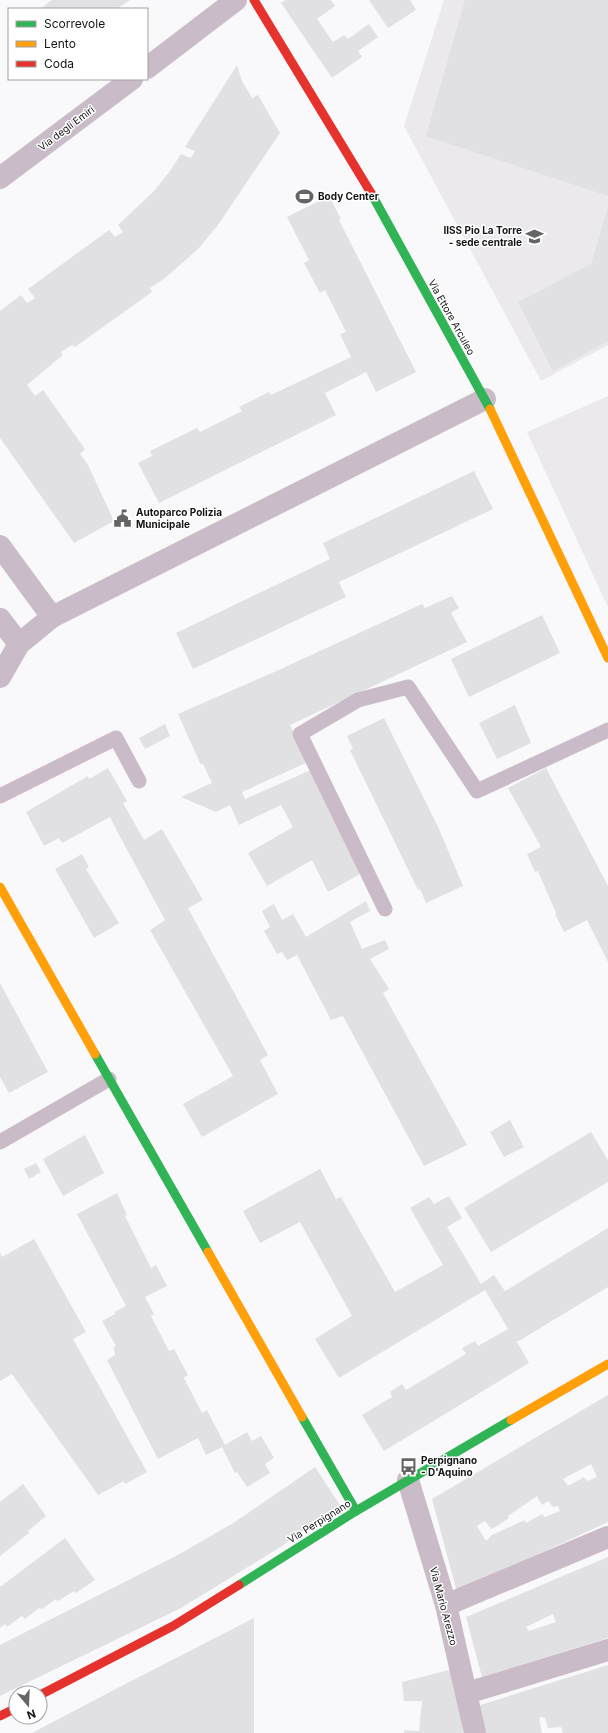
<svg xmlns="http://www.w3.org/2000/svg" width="608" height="1733" viewBox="0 0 608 1733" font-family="Inter,sans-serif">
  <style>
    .built { fill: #ebe8ee }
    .building { fill: #e1e1e3; fill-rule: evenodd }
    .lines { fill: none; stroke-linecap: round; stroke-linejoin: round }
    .lane { stroke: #c9bcc8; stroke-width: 15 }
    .street { stroke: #c9bcc8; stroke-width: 22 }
    .fast { stroke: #30b455; stroke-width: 9 }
    .slow { stroke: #ff9f0a; stroke-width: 9 }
    .jam { stroke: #e5322d; stroke-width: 9 }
    .labels { text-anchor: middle; stroke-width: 3; stroke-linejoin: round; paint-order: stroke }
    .street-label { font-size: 10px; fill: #151516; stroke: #fff }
    .poi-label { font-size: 10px; font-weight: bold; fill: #151516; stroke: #fff; text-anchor: start }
  </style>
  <rect width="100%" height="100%" fill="#f9f8fa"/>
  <g class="built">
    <polygon points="444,0 608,0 608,345 541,381 404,126"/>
    <polygon points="608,396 608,607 527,432"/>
  </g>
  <g class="building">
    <polygon points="52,0 130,0 117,9 40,9"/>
    <polygon points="285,0 331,0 335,6 317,19 333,42 344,35 348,39 369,24 378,37 358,51 362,57 332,78 281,3"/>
    <polygon points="369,0 410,0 416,10 388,28"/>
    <polygon points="465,0 608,0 608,196 426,136"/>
    <polygon points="237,65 242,81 252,98 258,95 280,133 218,225 198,249 164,279 150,288 152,292 75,347 72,345 61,352 63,355 27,385 35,396 43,390 85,449 80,454 88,465 114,521 74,543 0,438 0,311 21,295 27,303 35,298 28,289 109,230 115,237 123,232 118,225 154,191 170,171 181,154 191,158 195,151 185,147"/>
    <polygon points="329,196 341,219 339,220 416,372 376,392 366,372 325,393 336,415 159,503 138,463 152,456 150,451 197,428 200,432 242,411 239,407 269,392 271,395 351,357 340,334 346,332 325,290 320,293 304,263 309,260 287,217"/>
    <polygon points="608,208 608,341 553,371 518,302 591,264"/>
    <polygon points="474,471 493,509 339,582 346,597 193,669 176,633 330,559 323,543"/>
    <polygon points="452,596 459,608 451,613 467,642 290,725 308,762 242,792 245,799 311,770 362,873 328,892 312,860 267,886 248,853 293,827 281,805 239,825 230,805 216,812 181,797 212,783 203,764 201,765 178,714 272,673 422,604 425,608"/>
    <polygon points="542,615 560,653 469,697 451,659"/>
    <polygon points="515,705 531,743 497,759 479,723"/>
    <polygon points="384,718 439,829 463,886 426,903 420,889 418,890 350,750 353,749 347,736"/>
    <polygon points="165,724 170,736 145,749 139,738"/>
    <polygon points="108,768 127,801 123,803 144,840 162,829 203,900 188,908 268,1055 260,1060 278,1094 202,1137 183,1104 233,1076 150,930 165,920 118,833 110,817 62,843 59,838 44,846 26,812 88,776 89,779"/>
    <polygon points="546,768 608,886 608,962 587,920 564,932 555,914 556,913 538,871 535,872 527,854 541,847 508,788"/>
    <polygon points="82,854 89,867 86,869 119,923 94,938 55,869"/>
    <polygon points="366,901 370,911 350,922 362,949 385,940 389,949 370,959 389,989 383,993 467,1145 424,1166 343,1016 331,1020 297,955 287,960 282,952 277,954 264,931 270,927 262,911 274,904 282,920 293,914 306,937"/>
    <polygon points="0,983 48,1072 9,1093 0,1077"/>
    <polygon points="510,1120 524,1147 504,1157 490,1132"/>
    <polygon points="591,1132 608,1160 608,1182 491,1252 464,1208"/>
    <polygon points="85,1135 104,1173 63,1196 43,1159"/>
    <polygon points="36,1163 41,1172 29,1179 24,1169"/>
    <polygon points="320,1169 336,1199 341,1197 395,1292 443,1265 410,1208 429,1197 434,1204 449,1196 462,1218 447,1227 481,1284 494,1275 505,1291 608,1228 608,1287 517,1342 529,1363 384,1451 362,1415 392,1397 390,1392 402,1384 406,1390 466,1354 462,1348 475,1341 478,1346 508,1329 485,1290 339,1378 315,1339 352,1316 300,1222 260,1243 243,1211"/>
    <polygon points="117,1193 127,1215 125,1216 151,1268 156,1265 167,1286 145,1297 154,1314 151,1316 169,1351 174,1349 188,1375 184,1378 202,1413 207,1410 225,1445 247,1432 252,1441 261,1436 274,1458 265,1464 270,1473 247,1487 237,1472 235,1473 222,1447 206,1455 198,1438 158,1459 107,1360 115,1355 114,1347 116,1346 102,1321 115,1314 114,1312 126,1306 77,1214"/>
    <polygon points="34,1239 86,1332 73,1339 147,1472 125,1484 124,1481 98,1495 12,1374 0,1381 0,1253 2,1257"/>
    <path d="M608,1395V1522L457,1592L432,1499ZM591,1464L597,1477L587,1481L584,1477L568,1486L563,1479ZM537,1496L542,1505L548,1501L553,1507L558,1506L560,1511L545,1517L542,1514L526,1523L525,1520L492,1535L486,1541L477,1526L485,1521L491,1529L497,1526L509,1518L508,1516Z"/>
    <polygon points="315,1467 340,1505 282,1546 181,1608 0,1696 0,1645 176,1556 235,1522"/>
    <polygon points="23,1484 46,1516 28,1531 29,1533 0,1556 0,1502"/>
    <polygon points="65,1538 95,1580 76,1593 74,1591 58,1601 56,1599 42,1609 39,1608 25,1619 22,1616 7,1627 5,1624 0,1628 0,1587"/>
    <path d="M608,1557V1638L482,1677L466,1617ZM553,1614L556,1622L529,1631L526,1627Z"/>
    <polygon points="254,1618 254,1733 32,1733 108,1693"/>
    <polygon points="608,1665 608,1733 563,1733 561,1727 548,1728 545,1718 539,1717 542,1733 482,1733 474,1707"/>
    <polygon points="453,1669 463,1733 404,1733 404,1730 419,1731 422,1701 404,1701 402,1682"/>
  </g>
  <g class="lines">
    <g class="lane">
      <polyline points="0,796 116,738 139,781"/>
      <polyline points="385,909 300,734 358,700 408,687 477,791 608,730"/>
      <polyline points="0,1142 109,1079"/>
    </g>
    <g class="street">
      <polyline points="147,68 236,0"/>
      <polyline points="0,178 132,79"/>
      <polyline points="0,546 52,617"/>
      <polyline points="0,619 19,644 0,677"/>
      <polyline points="19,644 52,617 485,399"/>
      <polyline points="408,1480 446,1605 475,1733"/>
      <polyline points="446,1605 608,1537"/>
      <polyline points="467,1693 608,1650"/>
    </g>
    <g class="fast">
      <polyline points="371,193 490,409"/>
      <polyline points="95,1054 208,1252"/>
      <polyline points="302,1417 356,1511"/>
      <polyline points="239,1585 356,1511 511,1420"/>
    </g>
    <g class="slow">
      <polyline points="490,409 608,658"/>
      <polyline points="0,887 95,1054"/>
      <polyline points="208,1252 302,1417"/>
      <polyline points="511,1420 608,1364"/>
    </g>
    <g class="jam">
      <polyline points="254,0 371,193"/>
      <polyline points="40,1695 173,1626 239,1585"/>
      <polyline points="0,1716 16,1708"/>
    </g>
  </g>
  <defs>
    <symbol id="stadium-bare" viewBox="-9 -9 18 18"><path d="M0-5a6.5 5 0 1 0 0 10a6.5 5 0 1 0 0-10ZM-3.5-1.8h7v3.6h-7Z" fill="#656466" stroke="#fff" stroke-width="2.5" paint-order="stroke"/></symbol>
    <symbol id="school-bare" viewBox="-9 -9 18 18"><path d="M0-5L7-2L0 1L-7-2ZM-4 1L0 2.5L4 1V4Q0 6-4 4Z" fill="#656466" stroke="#fff" stroke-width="2.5" paint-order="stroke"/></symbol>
    <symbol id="civic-bare" viewBox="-9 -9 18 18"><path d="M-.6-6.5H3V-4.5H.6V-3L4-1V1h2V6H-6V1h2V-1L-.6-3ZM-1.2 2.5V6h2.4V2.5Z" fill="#656466" stroke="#fff" stroke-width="2.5" paint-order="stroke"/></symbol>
    <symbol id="bus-bare" viewBox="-9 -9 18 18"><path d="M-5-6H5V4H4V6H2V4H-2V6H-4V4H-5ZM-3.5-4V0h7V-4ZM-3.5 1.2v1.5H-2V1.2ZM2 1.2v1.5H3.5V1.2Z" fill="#656466" stroke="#fff" stroke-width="2.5" paint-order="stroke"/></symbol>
  </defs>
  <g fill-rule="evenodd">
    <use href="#stadium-bare" x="292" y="184" width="25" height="25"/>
    <use href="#school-bare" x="522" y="224" width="25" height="25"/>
    <use href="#civic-bare" x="110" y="506" width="25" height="25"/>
    <use href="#bus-bare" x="396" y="1454" width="25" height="25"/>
  </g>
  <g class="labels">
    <g class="street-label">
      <text transform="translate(66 128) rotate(-37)" y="4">Via degli Emiri</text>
      <text transform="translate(452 317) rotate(61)" y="4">Via Ettore Arculeo</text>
      <text transform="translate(319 1521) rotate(-32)" y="4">Via Perpignano</text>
      <text transform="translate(444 1606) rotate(75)" y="4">Via Mario Arezzo</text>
    </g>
    <g class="poi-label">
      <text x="318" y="200">Body Center</text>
      <text x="522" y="234" text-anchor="end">IISS Pio La Torre<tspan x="522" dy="12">- sede centrale</tspan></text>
      <text x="136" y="516">Autoparco Polizia<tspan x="136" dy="12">Municipale</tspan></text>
      <text x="421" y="1464">Perpignano<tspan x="421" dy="12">- D'Aquino</tspan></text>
    </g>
  </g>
  <rect x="8" y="8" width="140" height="72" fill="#ffffff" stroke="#a1a1a2"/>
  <rect x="16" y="21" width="20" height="6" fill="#30b455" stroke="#a1a1a2"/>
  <text x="44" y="28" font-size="12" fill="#151516">Scorrevole</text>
  <rect x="16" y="41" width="20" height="6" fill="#ff9f0a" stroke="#a1a1a2"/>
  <text x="44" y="48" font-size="12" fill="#151516">Lento</text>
  <rect x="16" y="61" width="20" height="6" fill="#e5322d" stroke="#a1a1a2"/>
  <text x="44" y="68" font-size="12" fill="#151516">Coda</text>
  <g transform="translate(28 1705) rotate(161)"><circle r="19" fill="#ffffff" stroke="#a1a1a2"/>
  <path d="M0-3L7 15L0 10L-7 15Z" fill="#656466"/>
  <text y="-6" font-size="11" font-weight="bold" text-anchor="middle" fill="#151516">N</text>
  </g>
</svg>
